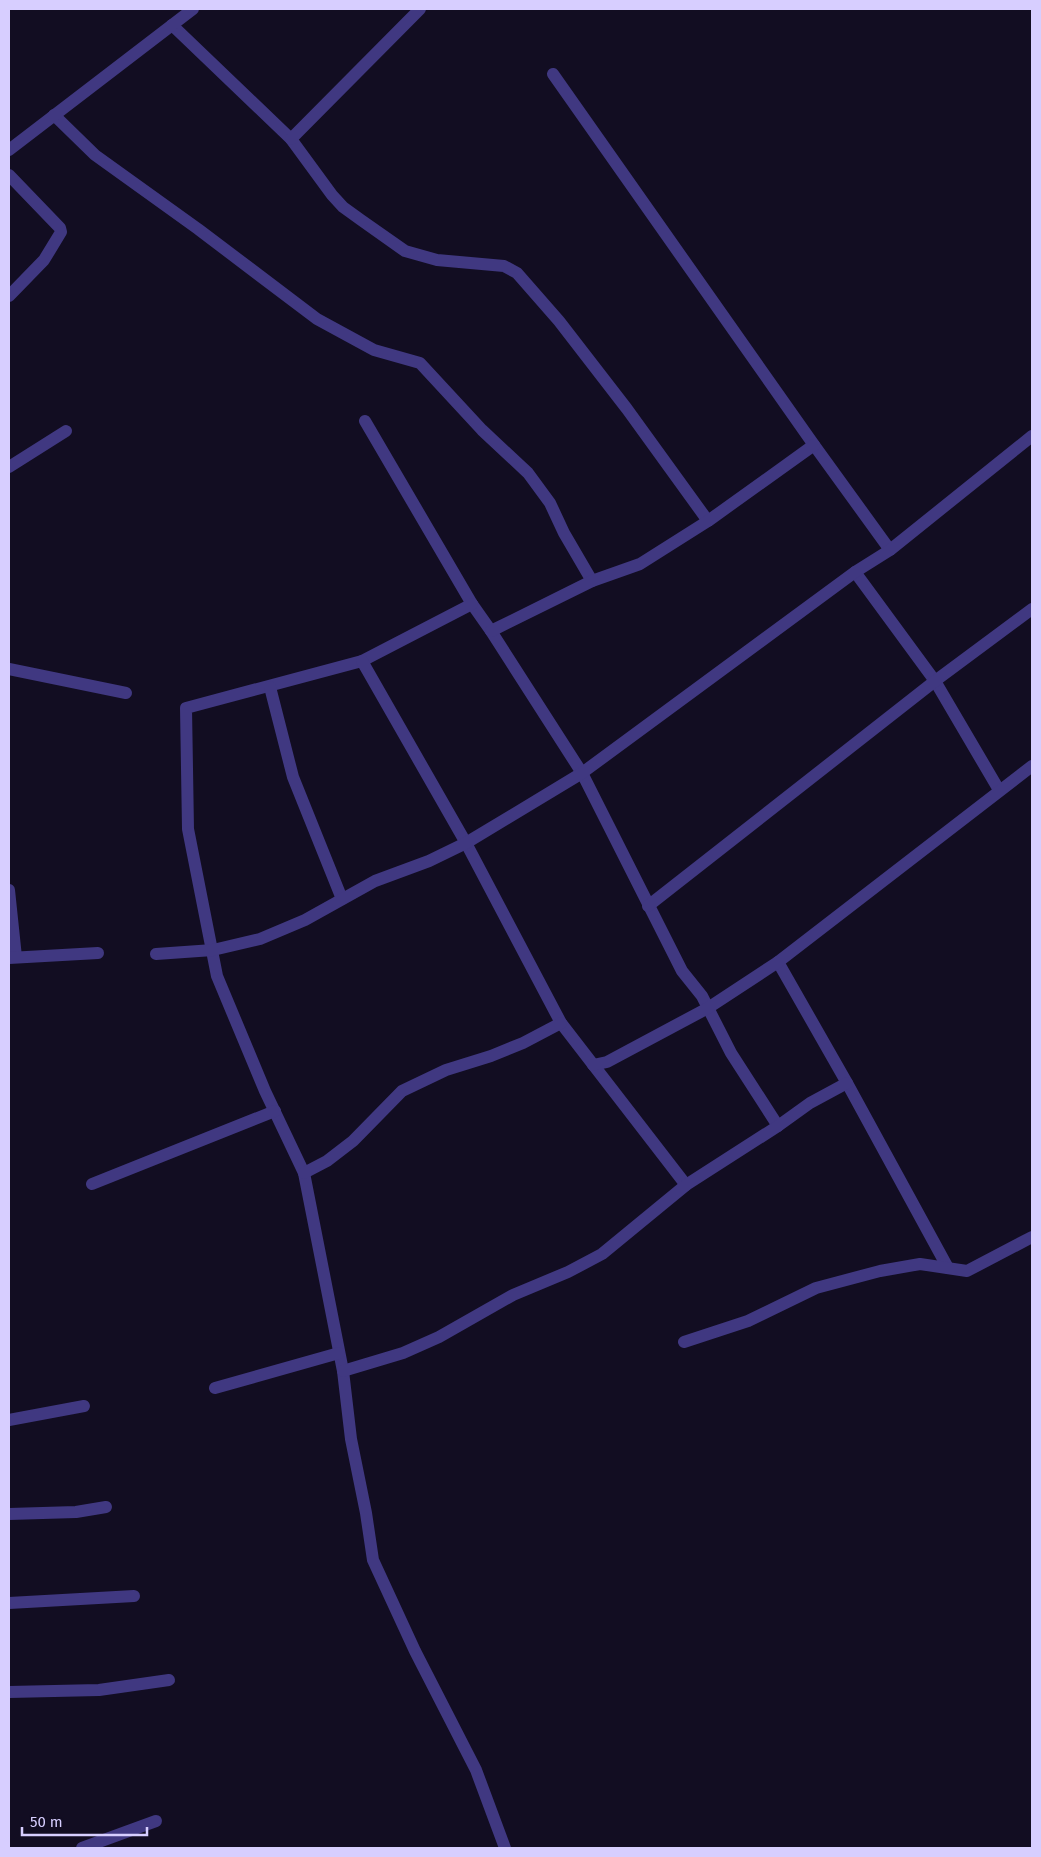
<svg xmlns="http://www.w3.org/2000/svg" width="1041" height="1857" viewBox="0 0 1041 1857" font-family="'Fira Sans',sans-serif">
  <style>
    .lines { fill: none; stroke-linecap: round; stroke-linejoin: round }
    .minor { stroke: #403881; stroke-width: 12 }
  </style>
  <rect width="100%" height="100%" fill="#120d22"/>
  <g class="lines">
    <g class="minor">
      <polyline points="172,25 291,139 332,195 343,207 361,220 405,251 437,260 504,266 517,273 559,321 627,409 708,521"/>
      <polyline points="553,74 814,445 890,550"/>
      <polyline points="54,115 95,155 198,229 317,319 374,350 420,363 482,430 528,473 550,503 564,533 592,581"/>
      <polyline points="291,139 420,9"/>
      <polyline points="9,150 193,9"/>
      <polyline points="9,175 60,228 61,232 44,260 9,296"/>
      <polyline points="365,421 472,604 491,631 582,773 682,971 702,996 731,1053 778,1126"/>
      <polyline points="9,467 66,431"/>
      <polyline points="855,572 935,681 999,790"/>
      <polyline points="472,604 362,661 186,708 188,829 217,976 265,1091 304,1173 343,1371 351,1439 366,1513 373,1560 415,1651 476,1770 505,1848"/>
      <polyline points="491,631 592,581 640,564 708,521 814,445"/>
      <polyline points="362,661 466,843 561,1023 686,1185"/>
      <polyline points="9,669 126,693"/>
      <polyline points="270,687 293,777 342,899"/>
      <polyline points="9,890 16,957"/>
      <polyline points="648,906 935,681 1032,609"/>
      <polyline points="156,954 213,950 260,939 305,920 375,881 429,861 466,843 582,773 855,572 890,550 1032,436"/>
      <polyline points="9,958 98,953"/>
      <polyline points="778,962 847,1083 948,1268"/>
      <polyline points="593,1065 607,1062 708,1008 778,962 1032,766"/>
      <polyline points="304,1173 327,1161 353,1141 402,1091 446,1070 491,1056 523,1043 561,1023"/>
      <polyline points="92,1184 275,1111"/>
      <polyline points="684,1342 748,1321 816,1288 880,1271 920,1264 967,1271 1032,1237"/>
      <polyline points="343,1371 403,1353 439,1337 513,1295 568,1272 602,1254 686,1185 778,1126 810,1103 847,1083"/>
      <polyline points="215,1388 339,1353"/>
      <polyline points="9,1420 84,1406"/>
      <polyline points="9,1514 76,1512 106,1507"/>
      <polyline points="9,1603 134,1596"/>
      <polyline points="9,1692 99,1690 169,1680"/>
      <polyline points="82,1848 156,1821"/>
    </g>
  </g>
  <rect width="1041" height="1857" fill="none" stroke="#d7ceff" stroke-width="20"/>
  <path d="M22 1827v8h125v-8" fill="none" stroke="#d7ceff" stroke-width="2.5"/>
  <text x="30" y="1827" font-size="15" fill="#d7ceff" stroke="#120d22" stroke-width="4" paint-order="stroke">50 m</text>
</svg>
